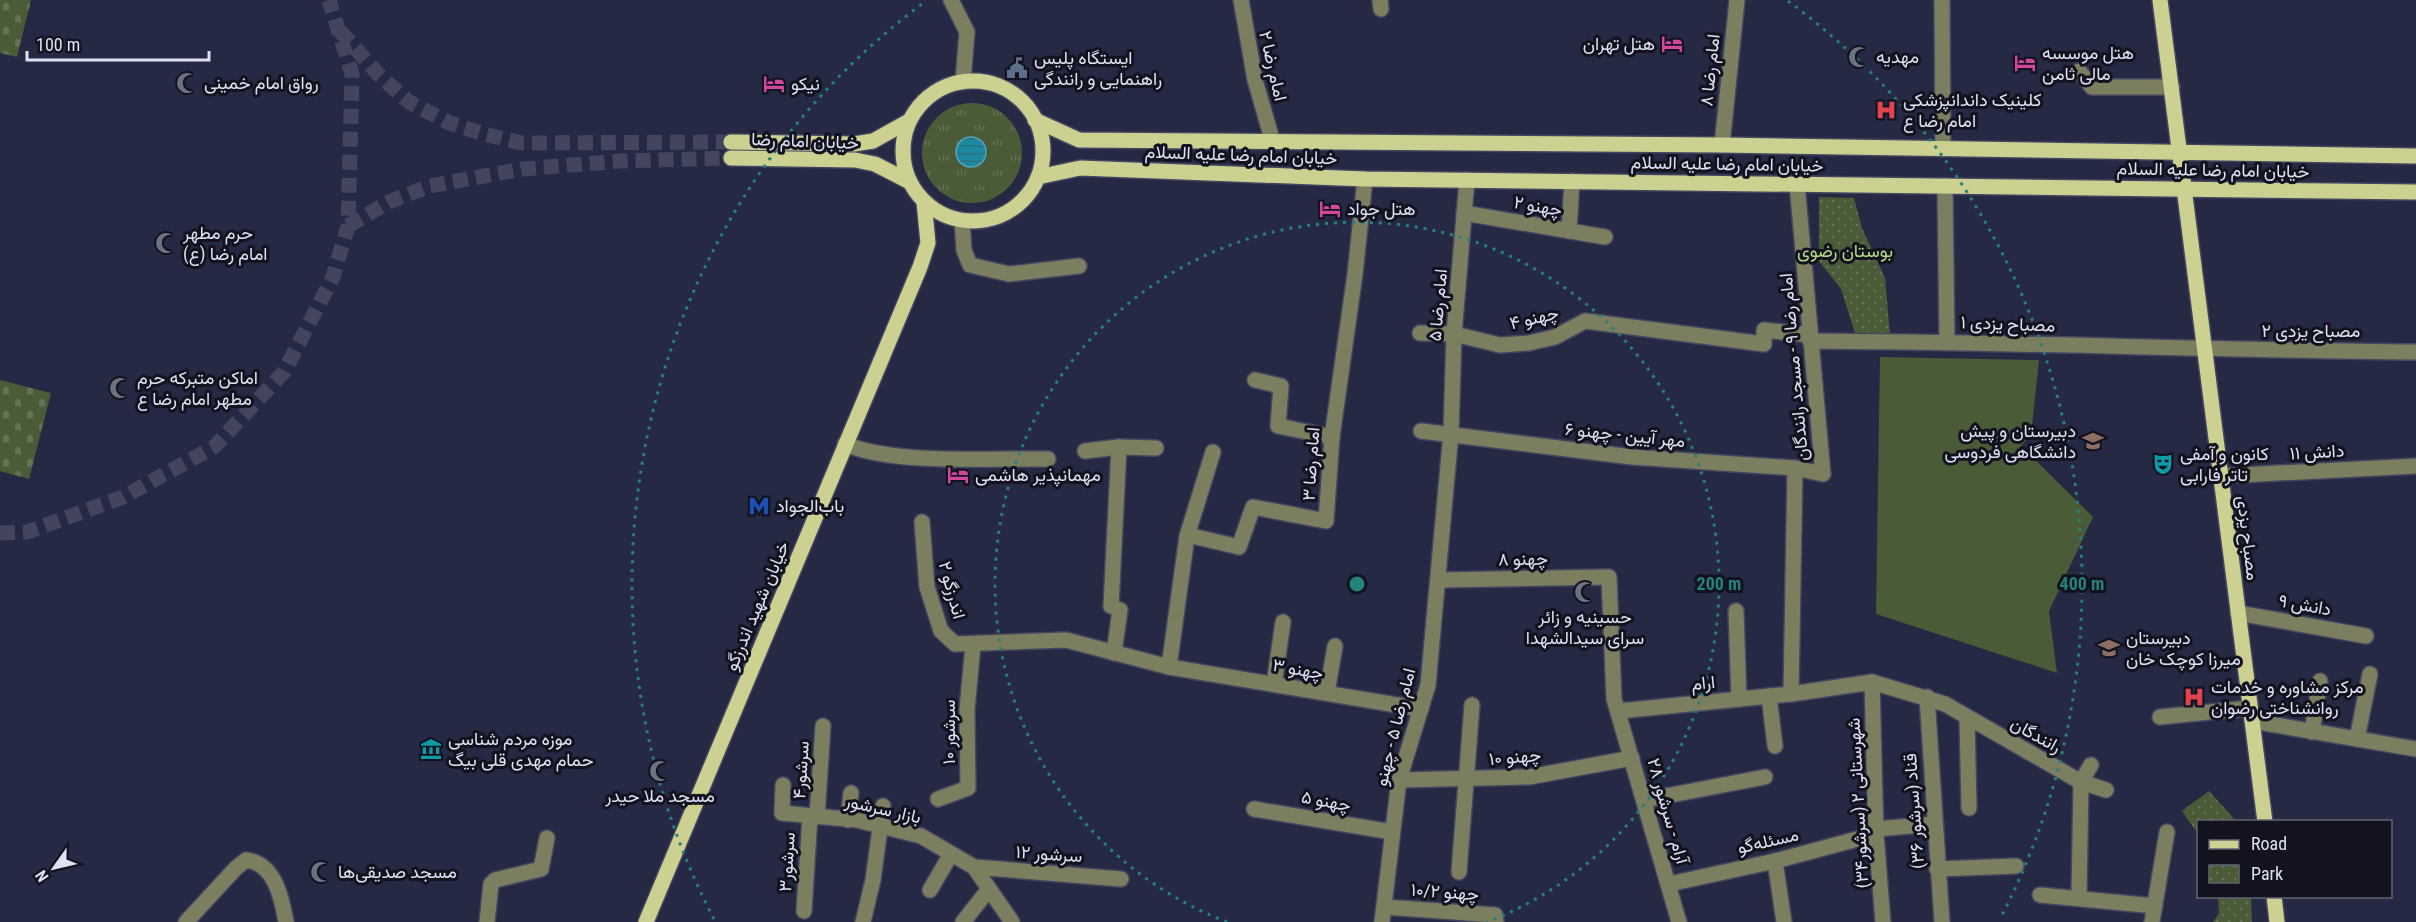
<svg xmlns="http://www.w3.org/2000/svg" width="2416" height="922" viewBox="0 0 2416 922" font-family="'Roboto Condensed',Vazirmatn,sans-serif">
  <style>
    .grass { fill: url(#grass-tufts) }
    .cemetery { fill: url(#cemetery-stones) }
    .park { fill: url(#park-dots) }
    .pitch { fill: #4a5b38 }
    .water { fill: url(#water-rules); stroke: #57a3b9; stroke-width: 1.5 }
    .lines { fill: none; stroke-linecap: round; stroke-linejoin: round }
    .major-tunnel { stroke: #42455d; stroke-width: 15; stroke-dasharray: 15 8; stroke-linecap: butt }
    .minor-casing { stroke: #43465f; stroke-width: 18 }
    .major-casing { stroke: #43465f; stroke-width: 18 }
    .minor { stroke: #7c7e60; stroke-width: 15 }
    .major { stroke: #ccd091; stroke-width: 15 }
    .ring { fill: none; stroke: #24817b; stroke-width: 3; stroke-dasharray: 3 6 }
    .labels { text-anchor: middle; stroke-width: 6; stroke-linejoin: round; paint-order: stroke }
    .poi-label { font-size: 18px; fill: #dee1f2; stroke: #12131f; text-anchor: start }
    .street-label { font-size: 18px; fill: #dee1f2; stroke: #12131f }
    .park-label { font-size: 18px; fill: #b2dd82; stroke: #12131f }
    .centre { fill: #24817b; stroke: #12131f; stroke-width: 3 }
    .ring-label { font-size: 18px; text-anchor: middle; font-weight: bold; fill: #24817b; stroke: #12131f; stroke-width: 6; stroke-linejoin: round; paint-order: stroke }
  </style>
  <defs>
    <pattern id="grass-tufts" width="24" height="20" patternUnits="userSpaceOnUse" patternTransform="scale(1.5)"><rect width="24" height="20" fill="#4a5b38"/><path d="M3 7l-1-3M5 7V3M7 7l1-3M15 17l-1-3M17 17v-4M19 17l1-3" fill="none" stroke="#647255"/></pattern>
    <pattern id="cemetery-stones" width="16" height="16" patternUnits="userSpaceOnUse" patternTransform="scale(1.5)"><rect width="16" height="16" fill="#4a5b38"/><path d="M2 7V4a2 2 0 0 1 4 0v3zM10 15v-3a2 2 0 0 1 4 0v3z" fill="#647255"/></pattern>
    <pattern id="park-dots" width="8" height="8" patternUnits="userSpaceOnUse" patternTransform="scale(1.5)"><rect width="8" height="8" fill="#4a5b38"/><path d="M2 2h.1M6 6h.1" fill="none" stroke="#647255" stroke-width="1.8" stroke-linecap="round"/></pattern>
    <pattern id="water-rules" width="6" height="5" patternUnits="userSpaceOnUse" patternTransform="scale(1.5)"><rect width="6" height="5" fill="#1d89a0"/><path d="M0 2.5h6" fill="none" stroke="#2a7182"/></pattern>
  </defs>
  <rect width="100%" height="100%" fill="#262943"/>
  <circle class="grass" cx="972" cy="153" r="50"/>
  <g class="cemetery">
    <polygon points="0,0 31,0 17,57 0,53"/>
    <polygon points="0,380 51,393 29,479 0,471"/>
  </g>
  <g class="park">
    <polygon points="1819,197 1854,198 1862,228 1885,278 1890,334 1855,333 1841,289 1819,261"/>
    <polygon points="2209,791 2236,821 2198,822 2198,834 2182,811"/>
    <polygon points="2218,897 2251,897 2252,922 2213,922 2219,913"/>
  </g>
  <polygon class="pitch" points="1880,357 2039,360 2031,435 2021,446 2093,517 2049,611 2057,673 1876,614"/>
  <circle class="water" cx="971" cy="152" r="15"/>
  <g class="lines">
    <g class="major-tunnel">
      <polyline points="340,31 379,75 409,102 450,123 484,134 521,143 731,142"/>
      <polyline points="348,226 389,202 429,186 523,169 620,161 731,158"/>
      <polyline points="0,533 27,532 123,497 214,447 284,372 333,277 348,226 352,74 329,0"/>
    </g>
    <defs>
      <g id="minor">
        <polyline points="951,0 967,32 963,81"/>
        <polyline points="1241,0 1255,80 1272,139"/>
        <polyline points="1380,0 1381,9"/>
        <polyline points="1942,0 1943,149"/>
        <polyline points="2079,71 2092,87 2172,87"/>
        <polyline points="1722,145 1737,0"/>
        <polyline points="1945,186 1947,342"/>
        <polyline points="1464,213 1605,237"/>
        <polyline points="962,221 964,250 970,265 1009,274 1079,266"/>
        <polyline points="1569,231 1572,181"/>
        <polyline points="1420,333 1454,334 1500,345 1529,343 1555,337 1585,321 1764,344 1764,330 1810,335"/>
        <path d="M1810,341C2012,342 2214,350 2416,352"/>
        <polyline points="1255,380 1281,386 1278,426 1332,437"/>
        <polyline points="1421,431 1632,457 1795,468 1823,474 1797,184"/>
        <path d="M845,444C894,465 993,458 1048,459"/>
        <polyline points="1085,451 1119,447 1156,448"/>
        <polyline points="2221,476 2416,466"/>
        <polyline points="922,522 927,587 941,631 955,644 1066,640 1169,667 1421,709"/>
        <polyline points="1188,535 1239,547 1253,507 1326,521 1332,437 1355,274 1365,179"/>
        <polyline points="1439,580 1609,577 1614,699 1679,922"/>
        <polyline points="1736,611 1739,699"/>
        <polyline points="2238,613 2366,636"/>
        <polyline points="1114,653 1120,610 1111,606 1119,447"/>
        <polyline points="1169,667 1187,536 1213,452"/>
        <polyline points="1872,682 1876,834 1883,922"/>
        <polyline points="1274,684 1283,622"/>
        <polyline points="1327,693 1335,646"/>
        <polyline points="1791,694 1795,468"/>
        <polyline points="1769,696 1775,746"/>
        <polyline points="1927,697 1942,922"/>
        <polyline points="1619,711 1791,694 1872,682 1945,704 2081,782 2106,790"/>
        <polyline points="2160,717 2250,708"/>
        <polyline points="1967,719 1969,808"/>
        <polyline points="2252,721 2416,749"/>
        <polyline points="2312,732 2320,681"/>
        <polyline points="2357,739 2370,674"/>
        <polyline points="1399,780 1529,777 1632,758"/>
        <polyline points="783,785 782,813 857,820 921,836 974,867 1012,922"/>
        <polyline points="938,799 968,788 967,710 973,645"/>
        <polyline points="1645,800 1765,777"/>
        <polyline points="1254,809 1392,832"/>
        <polyline points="817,817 823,726"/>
        <polyline points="848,820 851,793"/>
        <polyline points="1876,829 1934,824"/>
        <polyline points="1775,861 1784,922"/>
        <polyline points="974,867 1121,879"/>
        <polyline points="1937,869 2016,866"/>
        <polyline points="1459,872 1472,705"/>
        <polyline points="1669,884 1775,861 1876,834"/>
        <polyline points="930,890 951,854"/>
        <polyline points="2040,895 2155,906"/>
        <polyline points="2079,897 2081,782 2091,765"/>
        <polyline points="1385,907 1495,915 1496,922"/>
        <polyline points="804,911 810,816"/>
        <path d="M186,922L236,868L246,860C275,863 282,899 286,922"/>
        <polyline points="487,922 491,884 495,880 541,869 547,838"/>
        <polyline points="863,922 873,880 883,806"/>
        <polyline points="963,922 989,889"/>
        <polyline points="1382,922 1399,780 1428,685 1451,433 1454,334 1467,180"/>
        <polyline points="2152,922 2167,832"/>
      </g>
      <g id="major">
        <polyline points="2160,0 2265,822"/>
        <circle cx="973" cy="151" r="70"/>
        <polyline points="1035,120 1079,140 1722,145 2416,156"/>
        <polyline points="731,142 854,144 873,141 909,121"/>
        <polyline points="731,158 855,160 875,164 910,182"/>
        <polyline points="1038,177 1080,168 1365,179 2416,192"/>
        <polyline points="2274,896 2277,922"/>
        <polyline points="646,922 920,267 928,243 924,202"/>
      </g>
    </defs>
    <use href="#minor" class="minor-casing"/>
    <use href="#major" class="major-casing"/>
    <use href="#minor" class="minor"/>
    <use href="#major" class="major"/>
  </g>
  <g class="ring">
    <path d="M1227 922A362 362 0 1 1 1487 922"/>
    <path d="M714 919A725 725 0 0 1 926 1M1788 1A725 725 0 0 1 2000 919"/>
  </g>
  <defs>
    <symbol id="hotel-bare" viewBox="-9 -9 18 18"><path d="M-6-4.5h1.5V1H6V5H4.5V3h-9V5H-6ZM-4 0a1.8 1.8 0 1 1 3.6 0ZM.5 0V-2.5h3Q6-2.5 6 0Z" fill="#d1479c" stroke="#12131f" stroke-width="2.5" paint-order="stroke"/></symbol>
    <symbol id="mosque-bare" viewBox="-9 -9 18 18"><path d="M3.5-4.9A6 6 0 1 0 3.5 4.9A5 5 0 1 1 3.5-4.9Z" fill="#6b7280" stroke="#12131f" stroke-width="2.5" paint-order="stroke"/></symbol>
    <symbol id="civic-bare" viewBox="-9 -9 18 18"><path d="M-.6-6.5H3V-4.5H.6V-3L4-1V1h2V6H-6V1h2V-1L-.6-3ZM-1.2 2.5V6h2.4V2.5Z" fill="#5c6f8a" stroke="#12131f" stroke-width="2.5" paint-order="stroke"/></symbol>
    <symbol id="hospital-bare" viewBox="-9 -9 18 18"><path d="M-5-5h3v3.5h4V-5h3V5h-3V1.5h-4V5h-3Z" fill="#e0444e" stroke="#12131f" stroke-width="2.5" paint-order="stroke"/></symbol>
    <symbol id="school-bare" viewBox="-9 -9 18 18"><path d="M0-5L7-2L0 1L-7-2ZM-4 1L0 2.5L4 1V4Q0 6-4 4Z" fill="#8d6e63" stroke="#12131f" stroke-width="2.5" paint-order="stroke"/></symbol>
    <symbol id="theatre-bare" viewBox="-9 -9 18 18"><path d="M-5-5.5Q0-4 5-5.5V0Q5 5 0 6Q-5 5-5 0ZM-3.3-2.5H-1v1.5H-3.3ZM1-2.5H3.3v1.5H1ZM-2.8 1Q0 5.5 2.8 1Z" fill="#0f9aa8" stroke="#12131f" stroke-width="2.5" paint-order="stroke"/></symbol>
    <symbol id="metro-bare" viewBox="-9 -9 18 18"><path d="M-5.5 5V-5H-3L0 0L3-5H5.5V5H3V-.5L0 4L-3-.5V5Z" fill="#1a4fb4" stroke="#12131f" stroke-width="2.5" paint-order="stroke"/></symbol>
    <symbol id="museum-bare" viewBox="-9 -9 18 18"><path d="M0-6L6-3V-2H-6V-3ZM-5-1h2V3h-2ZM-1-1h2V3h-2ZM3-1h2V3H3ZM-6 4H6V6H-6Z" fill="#0f9aa8" stroke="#12131f" stroke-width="2.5" paint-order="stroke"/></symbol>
  </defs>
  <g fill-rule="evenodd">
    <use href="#hotel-bare" x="1657" y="29" width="30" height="30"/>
    <use href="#mosque-bare" x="1844" y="42" width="30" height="30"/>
    <use href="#hotel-bare" x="2010" y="48" width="30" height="30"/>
    <use href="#civic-bare" x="1002" y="53" width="30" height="30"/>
    <use href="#mosque-bare" x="172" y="68" width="30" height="30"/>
    <use href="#hotel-bare" x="759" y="69" width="30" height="30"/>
    <use href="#hospital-bare" x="1871" y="95" width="30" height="30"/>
    <use href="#hotel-bare" x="1315" y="194" width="30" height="30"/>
    <use href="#mosque-bare" x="151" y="228" width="30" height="30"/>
    <use href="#mosque-bare" x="105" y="373" width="30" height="30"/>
    <use href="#school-bare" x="2078" y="426" width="30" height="30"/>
    <use href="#theatre-bare" x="2148" y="449" width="30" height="30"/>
    <use href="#hotel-bare" x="943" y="460" width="30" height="30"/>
    <use href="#metro-bare" x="744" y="491" width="30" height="30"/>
    <use href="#mosque-bare" x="1570" y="577" width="30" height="30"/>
    <use href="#school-bare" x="2094" y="633" width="30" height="30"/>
    <use href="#hospital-bare" x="2179" y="682" width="30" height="30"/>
    <use href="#museum-bare" x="416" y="734" width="30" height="30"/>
    <use href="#mosque-bare" x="645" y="756" width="30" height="30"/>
    <use href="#mosque-bare" x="306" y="857" width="30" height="30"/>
  </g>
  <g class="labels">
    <g class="poi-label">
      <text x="1655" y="50" text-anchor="end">هتل تهران</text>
      <text x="2042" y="59">هتل موسسه<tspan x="2042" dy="21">مالی ثامن</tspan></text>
      <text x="1876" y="63">مهدیه</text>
      <text x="1034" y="64">ایستگاه پلیس<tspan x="1034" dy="21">راهنمایی و رانندگی</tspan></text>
      <text x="204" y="89">رواق امام خمینی</text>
      <text x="791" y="90">نیکو</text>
      <text x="1903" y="106">کلینیک داندانپزشکى<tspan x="1903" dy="21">امام رضا ع</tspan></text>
      <text x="1347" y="215">هتل جواد</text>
      <text x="183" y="239">حرم مطهر<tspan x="183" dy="21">امام رضا (ع)</tspan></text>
      <text x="137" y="384">اماکن متبرکه حرم<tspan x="137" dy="21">مطهر امام رضا ع</tspan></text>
      <text x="2076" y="437" text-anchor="end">دبیرستان و پیش<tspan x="2076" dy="21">دانشگاهی فردوسی</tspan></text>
      <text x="2180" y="460">کانون و آمفی<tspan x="2180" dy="21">تاتر فارابی</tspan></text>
      <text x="975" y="481">مهمانپذیر هاشمی</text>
      <text x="776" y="512">باب‌الجواد</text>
      <text x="1585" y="623" text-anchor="middle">حسینیه و زائر<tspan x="1585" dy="21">سرای سیدالشهدا</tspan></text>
      <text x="2126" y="644">دبیرستان<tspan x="2126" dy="21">میرزا کوچک خان</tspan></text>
      <text x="2211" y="693">مرکز مشاوره و خدمات<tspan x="2211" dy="21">روانشناختی رضوان</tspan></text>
      <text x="448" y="745">موزه مردم شناسی<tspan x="448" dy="21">حمام مهدی قلی بیگ</tspan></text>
      <text x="660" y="802" text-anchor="middle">مسجد ملا حیدر</text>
      <text x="338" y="878">مسجد صدیقی‌ها</text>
    </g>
    <g class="street-label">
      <text transform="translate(1273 66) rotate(77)" y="6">امام رضا ۲</text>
      <text transform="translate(1710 70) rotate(-84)" y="6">امام رضا ۸</text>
      <text transform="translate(805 141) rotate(2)" y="6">خیابان امام رضا</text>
      <text transform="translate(1241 155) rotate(2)" y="6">خیابان امام رضا علیه السلام</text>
      <text transform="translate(1727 164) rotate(1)" y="6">خیابان امام رضا علیه السلام</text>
      <text transform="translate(2213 170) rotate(1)" y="6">خیابان امام رضا علیه السلام</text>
      <text transform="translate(1538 206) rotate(10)" y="6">چهنو ۲</text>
      <text transform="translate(1438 305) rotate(-85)" y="6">امام رضا ۵</text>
      <text transform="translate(1534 318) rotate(-13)" y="6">چهنو ۴</text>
      <text transform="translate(2008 324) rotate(2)" y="6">مصباح یزدی ۱</text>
      <text x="2311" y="337">مصباح یزدی ۲</text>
      <text transform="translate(1794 367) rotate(-95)" y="6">امام رضا ۹ - مسجد رانندگان</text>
      <text transform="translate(1625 435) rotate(6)" y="6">مهر آیین - چهنو ۶</text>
      <text transform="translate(2317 452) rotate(-3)" y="6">دانش ۱۱</text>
      <text transform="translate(1311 464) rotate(-86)" y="6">امام رضا ۳</text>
      <text transform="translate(2248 538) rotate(83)" y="6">مصباح یزدی</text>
      <text transform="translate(1523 559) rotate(-1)" y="6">چهنو ۸</text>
      <text transform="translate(952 590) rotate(75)" y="6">اندرزگو ۲</text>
      <text transform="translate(2305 605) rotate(10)" y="6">دانش ۹</text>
      <text transform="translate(757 606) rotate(-67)" y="6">خیابان شهید اندرزگو</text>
      <text transform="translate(1298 669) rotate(10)" y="6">چهنو ۳</text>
      <text transform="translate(1703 683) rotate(-6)" y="6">ارام</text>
      <text transform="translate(1395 727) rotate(-76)" y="6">امام رضا ۵ - چهنو</text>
      <text transform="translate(949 732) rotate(-90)" y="6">سرشور ۱۰</text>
      <text transform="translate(2036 735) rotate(29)" y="6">رانندگان</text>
      <text transform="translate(1515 757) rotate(-5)" y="6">چهنو ۱۰</text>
      <text transform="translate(801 770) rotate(-86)" y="6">سرشور۴</text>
      <text transform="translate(1326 801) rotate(10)" y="6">چهنو ۵</text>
      <text transform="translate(1858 803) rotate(-93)" y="6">شهرستانی ۲ (سرشور۳۴)</text>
      <text transform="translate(883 809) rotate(13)" y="6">بازار سرشور</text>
      <text transform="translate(1668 811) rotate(74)" y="6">آرام - سرشور ۲۸</text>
      <text transform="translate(1914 811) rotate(-94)" y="6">قناد (سرشور ۳۶)</text>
      <text transform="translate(1768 841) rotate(-13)" y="6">مسئله‌گو</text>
      <text transform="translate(1049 854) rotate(4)" y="6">سرشور ۱۲</text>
      <text transform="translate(787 862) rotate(-86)" y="6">سرشور۳</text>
      <text transform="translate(1445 892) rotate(4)" y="6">چهنو ۱۰/۲</text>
    </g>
    <g class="park-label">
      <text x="1845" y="257">بوستان رضوی</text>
    </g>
  </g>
  <circle cx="1357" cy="584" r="9" class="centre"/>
  <g class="ring-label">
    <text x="1719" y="590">200 m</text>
    <text x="2082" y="590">400 m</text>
  </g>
  <rect x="2197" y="820" width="195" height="78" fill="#12131f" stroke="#646573" stroke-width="1.5"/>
  <rect x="2209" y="840" width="30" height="9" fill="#ccd091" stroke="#646573" stroke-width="1.5"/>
  <text x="2251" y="850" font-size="18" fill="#dee1f2">Road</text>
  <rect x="2209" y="865" width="30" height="18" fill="url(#park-dots)" stroke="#646573" stroke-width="1.5"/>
  <text x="2251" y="880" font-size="18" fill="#dee1f2">Park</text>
  <g transform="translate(54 868) rotate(236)" stroke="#12131f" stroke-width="4.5" paint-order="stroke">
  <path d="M0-4.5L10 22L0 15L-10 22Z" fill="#dee1f2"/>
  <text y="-9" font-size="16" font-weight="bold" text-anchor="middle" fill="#dee1f2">N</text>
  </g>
  <path d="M27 51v9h182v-9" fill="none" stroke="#dee1f2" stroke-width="3"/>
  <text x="36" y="51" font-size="18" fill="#dee1f2" stroke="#12131f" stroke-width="4.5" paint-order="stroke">100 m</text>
</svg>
